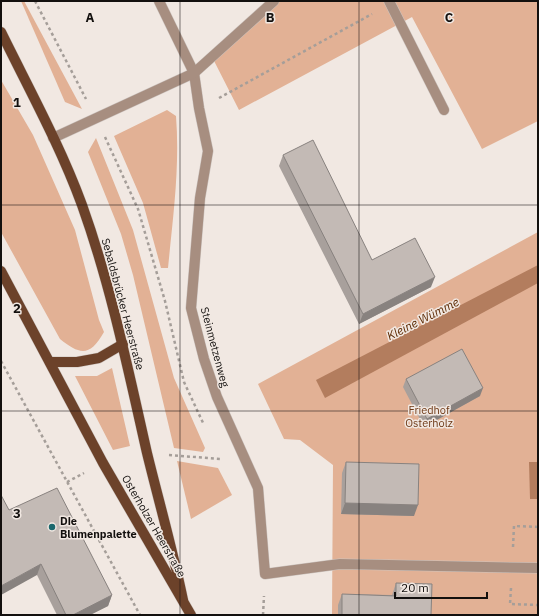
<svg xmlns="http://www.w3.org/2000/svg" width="539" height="616" viewBox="0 0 539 616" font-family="'IBM Plex Sans',sans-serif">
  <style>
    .green { fill: #e2b195 }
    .water { fill: #b37d5e }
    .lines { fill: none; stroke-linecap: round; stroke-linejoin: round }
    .minor-casing { stroke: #cdc5c0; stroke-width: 11 }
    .major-casing { stroke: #cdc5c0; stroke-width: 11 }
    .path { stroke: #a59e99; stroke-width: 2.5; stroke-dasharray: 3 3; stroke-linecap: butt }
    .minor { stroke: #a78e80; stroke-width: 10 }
    .major { stroke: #6c422a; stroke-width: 10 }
    .wall { fill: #a8a09c }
    .shaded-wall { fill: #88827f }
    .building { fill: #c3bab5; stroke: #88827f }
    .grid { fill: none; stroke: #13100e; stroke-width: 1; stroke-opacity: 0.55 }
    .poi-dot { fill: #1b686d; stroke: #f1e8e2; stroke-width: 1.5 }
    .labels { text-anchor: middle; stroke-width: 3; stroke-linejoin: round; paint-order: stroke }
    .street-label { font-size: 11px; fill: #13100e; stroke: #f1e8e2 }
    .park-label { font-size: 11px; fill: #6d3815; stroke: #f1e8e2 }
    .poi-label { font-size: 11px; font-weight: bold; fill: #13100e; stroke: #f1e8e2; text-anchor: start }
    .water-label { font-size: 12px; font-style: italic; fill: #5c2902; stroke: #f1e8e2 }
    .grid-label { font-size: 13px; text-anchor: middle; font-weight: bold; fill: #13100e; stroke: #f1e8e2; stroke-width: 3; stroke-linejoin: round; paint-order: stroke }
  </style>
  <rect width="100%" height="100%" fill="#f1e8e2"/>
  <g class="green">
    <polygon points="21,1 24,1 82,109 65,102"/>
    <polygon points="266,1 538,1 538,121 482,149 412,17 239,110 210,53"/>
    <path d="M1,80L33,135L75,230L99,320L104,332C90,357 80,355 60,339L1,232Z"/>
    <path d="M167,110L176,116C180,167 173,217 168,268H161L143,203L114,136Z"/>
    <polygon points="96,138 133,230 174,378 205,448 203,452 174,448 133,275 121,234 88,152"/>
    <polygon points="538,232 538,615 332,615 333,465 300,440 284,439 258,384"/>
    <polygon points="112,368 130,446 113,450 75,376 97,376"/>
    <polygon points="177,461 218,468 232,495 191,519"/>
  </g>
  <g class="water">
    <polygon points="538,265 538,283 325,398 316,380"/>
    <polygon points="529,462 538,462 538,499 530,499"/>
  </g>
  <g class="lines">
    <defs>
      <g id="minor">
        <polyline points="159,1 194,73 199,108 208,151 200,198 191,308 204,359 217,397 258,488 265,574 340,564 538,568"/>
        <polyline points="389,1 444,110"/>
        <polyline points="53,138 194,73 274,1"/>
      </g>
      <g id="major">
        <path d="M1,32C29,89 60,145 82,205C111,286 128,369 147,453C159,502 173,551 183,600"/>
        <polyline points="1,271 103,463 191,615"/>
        <polyline points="50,362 77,362 99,358 123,344"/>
      </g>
    </defs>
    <use href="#minor" class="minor-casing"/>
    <use href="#major" class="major-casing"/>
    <g class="path">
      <polyline points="35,1 86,99"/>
      <polyline points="219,98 372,14"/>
      <polyline points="105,137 138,209 165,301 184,382 204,425"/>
      <polyline points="1,361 140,615"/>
      <polyline points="169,455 220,459"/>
      <polyline points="67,482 84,473"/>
      <polyline points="513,547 514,526 538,527"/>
      <polyline points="511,588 510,604 538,605"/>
      <polyline points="263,615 264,596"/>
    </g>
    <use href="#minor" class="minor"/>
    <use href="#major" class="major"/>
  </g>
  <g class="wall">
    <polygon points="283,155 372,260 431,287 359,324 279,166"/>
    <polygon points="406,379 480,396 424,427 403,387"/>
    <polygon points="346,462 414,516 341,514 342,473"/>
    <polygon points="9,510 112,595 108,606 90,615 57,615 37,575"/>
    <polygon points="396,583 431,615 338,615 338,605 342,594 392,595"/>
  </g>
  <g class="shaded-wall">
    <polygon points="435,277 431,287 359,324 363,314"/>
    <polygon points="483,388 480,396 424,427 427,419"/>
    <polygon points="345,503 418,505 414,516 341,514"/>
    <polygon points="41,564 37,575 1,595 1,586"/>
    <polygon points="112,595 108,606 90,615 73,615"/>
  </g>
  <g class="building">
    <polygon points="313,140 372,260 415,238 435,277 363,314 283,155"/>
    <polygon points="462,349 483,388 427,419 406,379"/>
    <polygon points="346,462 419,464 418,505 345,503"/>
    <polygon points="57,488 112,595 73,615 66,615 41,564 1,586 1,495 9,510"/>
    <polygon points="396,583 432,584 431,615 342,615 342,594 396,596"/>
  </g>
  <path class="grid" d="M180,1V615M359,1V615M1,205H538M1,411H538"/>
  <circle class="poi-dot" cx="52" cy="527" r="4"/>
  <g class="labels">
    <g class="street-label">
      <text transform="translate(123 304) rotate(75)" y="4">Sebaldsbrücker Heerstraße</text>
      <text transform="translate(215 347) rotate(75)" y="4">Steinmetzenweg</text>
      <text transform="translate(154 526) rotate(60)" y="4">Osterholzer Heerstraße</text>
    </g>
    <g class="park-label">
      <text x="429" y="414">Friedhof<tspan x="429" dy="13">Osterholz</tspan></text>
    </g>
    <g class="poi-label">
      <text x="60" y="525">Die<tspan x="60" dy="13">Blumenpalette</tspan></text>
    </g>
    <g class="water-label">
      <text transform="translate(423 319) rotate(-27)" y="4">Kleine Wümme</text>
    </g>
  </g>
  <g class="grid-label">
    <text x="90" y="22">A</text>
    <text x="270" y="22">B</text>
    <text x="449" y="22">C</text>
    <text x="17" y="107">1</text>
    <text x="17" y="313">2</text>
    <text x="17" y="518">3</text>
  </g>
  <rect width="539" height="616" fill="none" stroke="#13100e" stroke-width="4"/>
  <path d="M395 592v6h92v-6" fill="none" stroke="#13100e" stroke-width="2"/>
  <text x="401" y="592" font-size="12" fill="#13100e" stroke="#f1e8e2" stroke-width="3" paint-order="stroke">20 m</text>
</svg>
